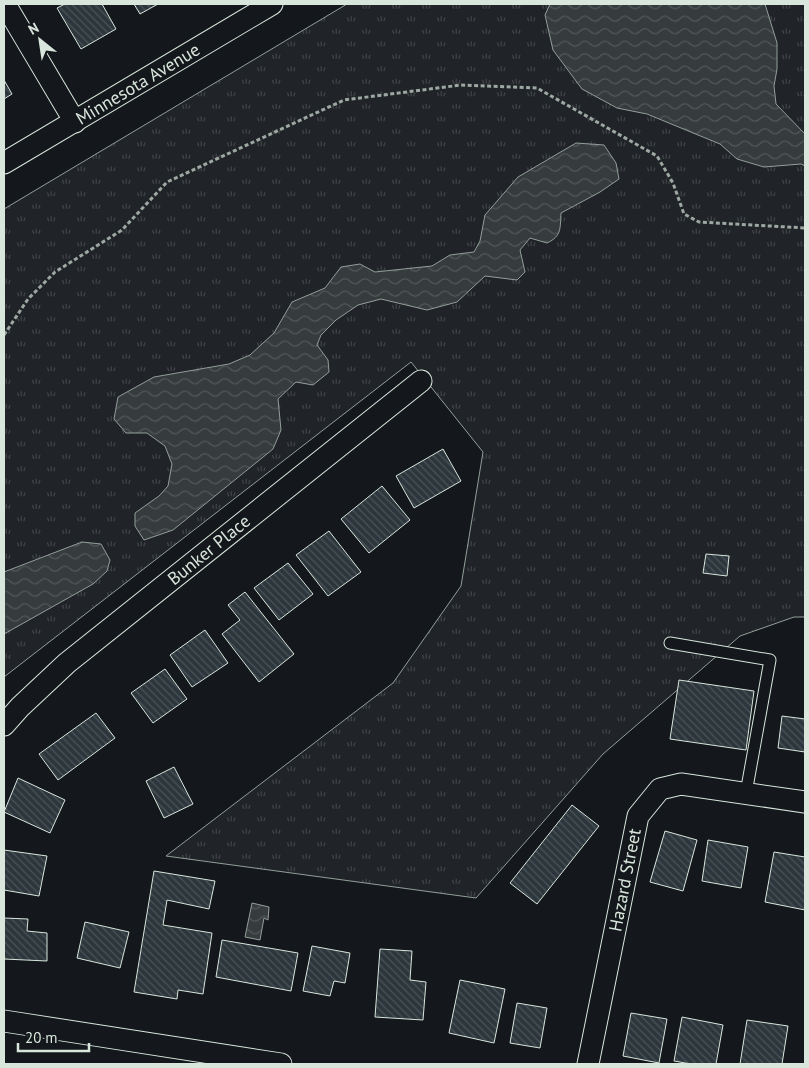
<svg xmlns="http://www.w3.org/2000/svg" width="809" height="1068" viewBox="0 0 809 1068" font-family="'PT Sans',sans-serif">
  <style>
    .grass { fill: url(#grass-tufts); stroke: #939e99 }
    .water { fill: url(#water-waves); stroke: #939e99 }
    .building { fill: url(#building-back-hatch); stroke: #d8e6dc }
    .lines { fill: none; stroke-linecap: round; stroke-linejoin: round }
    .lane-casing { stroke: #d8e6dc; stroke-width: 13 }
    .street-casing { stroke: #d8e6dc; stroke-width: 23 }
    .path { stroke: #9da8a2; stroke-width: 3; stroke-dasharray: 4 2.5; stroke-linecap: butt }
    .lane { stroke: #14181c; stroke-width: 11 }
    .street { stroke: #14181c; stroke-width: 21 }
    .labels { text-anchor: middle; stroke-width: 4; stroke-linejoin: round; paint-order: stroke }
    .street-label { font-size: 18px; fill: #d8e6dc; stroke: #14181c }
  </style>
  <defs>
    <pattern id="grass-tufts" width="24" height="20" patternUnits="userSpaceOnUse" patternTransform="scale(1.25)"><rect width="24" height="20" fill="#202428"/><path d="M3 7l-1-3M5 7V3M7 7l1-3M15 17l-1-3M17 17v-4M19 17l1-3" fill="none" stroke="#404447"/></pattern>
    <pattern id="water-waves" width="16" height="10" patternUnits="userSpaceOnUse" patternTransform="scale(1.25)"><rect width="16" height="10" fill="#363b3e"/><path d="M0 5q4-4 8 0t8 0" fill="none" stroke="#525759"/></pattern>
    <pattern id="building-back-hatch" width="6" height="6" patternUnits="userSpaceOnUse" patternTransform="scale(1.25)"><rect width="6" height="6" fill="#2c363c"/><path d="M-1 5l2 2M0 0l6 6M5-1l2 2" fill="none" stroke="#4a5358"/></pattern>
  </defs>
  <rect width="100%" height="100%" fill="#14181c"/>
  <polygon class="grass" points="347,4 805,4 805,617 794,617 740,636 603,754 476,898 166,856 393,683 461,586 483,452 411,362 4,677 4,209"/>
  <g class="water">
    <polygon points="550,4 765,4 777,43 777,69 774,86 776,104 805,134 805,166 801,164 764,167 737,159 720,144 647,114 617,108 582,89 553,50 545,15"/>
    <path d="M576,143L604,145L616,163L619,179L600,192L561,213C560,228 562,236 547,243L530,238L520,250L525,272L517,280L485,276L457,302L427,310L381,299L358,305L336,320L321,335L317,345L328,360L329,372L313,385L296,382L278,399L281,430L273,449L173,530L144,540L135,526V513L159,496L168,486L172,464L165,446L147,433H126L114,419L118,397L154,377L229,364L250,355L274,333L292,302L325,288L341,267L360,264L375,272L432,266L450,255L474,252L480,241L485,215L518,177Z"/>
    <polygon points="82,542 101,544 110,560 107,571 93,584 4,634 4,572"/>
    <polygon points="252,903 269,907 268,920 264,918 260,940 245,937"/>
  </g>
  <g class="building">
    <polygon points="65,4 102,4 116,29 81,49 57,8"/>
    <polygon points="134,4 158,4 140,14"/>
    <polygon points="4,80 12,94 4,99"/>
    <polygon points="443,449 461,481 414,508 396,476"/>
    <polygon points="382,486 410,520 369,553 341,519"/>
    <polygon points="329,531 361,572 328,596 296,555"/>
    <polygon points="706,554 729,556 727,576 703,573"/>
    <polygon points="288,563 313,594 279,620 254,588"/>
    <polygon points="245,592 294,654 259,682 222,634 240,620 228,605"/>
    <polygon points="205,630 228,663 192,687 170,655"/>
    <polygon points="165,669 187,699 153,723 131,693"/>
    <polygon points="679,680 754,691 746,750 670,739"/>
    <polygon points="96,713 115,738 58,780 39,754"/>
    <polygon points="782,716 805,719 805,752 778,748"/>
    <polygon points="174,767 193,804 164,818 146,781"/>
    <polygon points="18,778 65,800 50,833 4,812"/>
    <polygon points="572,805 599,826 537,904 510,883"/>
    <polygon points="665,831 697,840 683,891 650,882"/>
    <polygon points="708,840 748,847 741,888 702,881"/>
    <polygon points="4,850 47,856 39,896 4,890"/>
    <polygon points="774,852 805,857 805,910 765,902"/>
    <polygon points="154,871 215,881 209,909 167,900 163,925 212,933 203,994 178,990 177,999 134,992"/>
    <polygon points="4,918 28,919 27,931 47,933 47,961 4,959"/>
    <polygon points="85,922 129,932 120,968 77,958"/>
    <polygon points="222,940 298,953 291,991 216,977"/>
    <polygon points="312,946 350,953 345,983 334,981 330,996 303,991"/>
    <polygon points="380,949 412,951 410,980 426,982 423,1020 375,1017"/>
    <polygon points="460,980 505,989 494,1043 449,1033"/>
    <polygon points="517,1003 547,1008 540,1048 510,1043"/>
    <polygon points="631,1013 667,1019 659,1063 623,1056"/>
    <polygon points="682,1017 723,1025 716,1064 691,1064 674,1061"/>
    <polygon points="747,1020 788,1026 782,1064 740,1064"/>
  </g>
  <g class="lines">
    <defs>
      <polyline id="lane" points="670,643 770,660 746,793"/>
      <g id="street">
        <polyline points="5,4 75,122"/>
        <polyline points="4,163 272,4"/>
        <polyline points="4,725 20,707 67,663 421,381"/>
        <polyline points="4,1021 281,1064"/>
        <polyline points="588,1064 638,816 660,789 681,784 805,802"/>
      </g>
    </defs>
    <use href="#lane" class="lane-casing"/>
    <use href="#street" class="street-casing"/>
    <polyline class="path" points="4,335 28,299 55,272 122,230 167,182 344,100 461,85 537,88 657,156 673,183 684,214 699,222 805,228"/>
    <use href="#lane" class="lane"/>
    <use href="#street" class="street"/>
  </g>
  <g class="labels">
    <g class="street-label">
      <text transform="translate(138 84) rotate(-31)" y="6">Minnesota Avenue</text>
      <text transform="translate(209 550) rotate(-39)" y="6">Bunker Place</text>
      <text transform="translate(625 880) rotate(-79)" y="6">Hazard Street</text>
    </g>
  </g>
  <rect width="809" height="1068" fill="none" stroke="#d8e6dc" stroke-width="10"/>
  <g transform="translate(40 40) rotate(330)" stroke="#14181c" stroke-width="4" paint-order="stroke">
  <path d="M0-4L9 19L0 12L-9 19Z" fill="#d8e6dc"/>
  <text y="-8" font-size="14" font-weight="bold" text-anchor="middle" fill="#d8e6dc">N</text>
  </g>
  <path d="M18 1043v8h71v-8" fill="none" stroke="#d8e6dc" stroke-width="2.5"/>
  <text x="25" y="1043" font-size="15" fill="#d8e6dc" stroke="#14181c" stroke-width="4" paint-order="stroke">20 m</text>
</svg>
